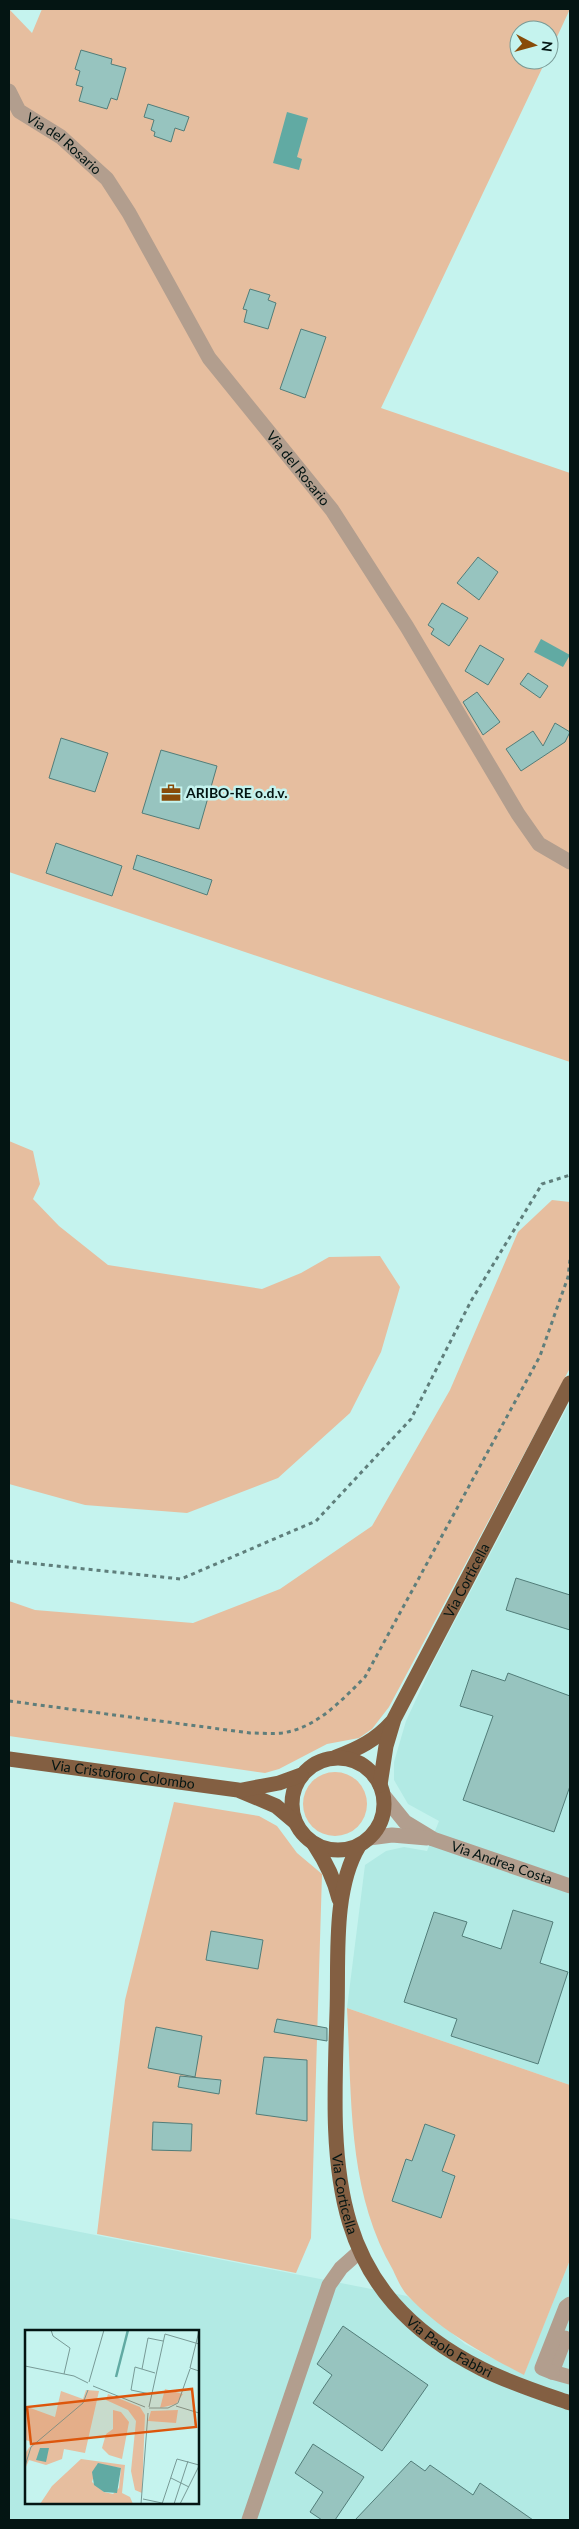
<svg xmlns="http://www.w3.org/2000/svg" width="579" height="2529" viewBox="0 0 579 2529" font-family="Lato,sans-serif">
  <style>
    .built { fill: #b2eae4; fill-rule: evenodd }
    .green { fill: #e6be9f }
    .water { fill: #61aaa3 }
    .building { fill: #97c4bf; stroke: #527d79 }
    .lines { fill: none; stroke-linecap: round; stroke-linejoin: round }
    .path { stroke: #5f7e7b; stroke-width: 3; stroke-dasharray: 4 4; stroke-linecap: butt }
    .minor { stroke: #b29e8e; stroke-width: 15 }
    .major { stroke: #835f42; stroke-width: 15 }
    .labels { text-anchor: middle; stroke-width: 5; stroke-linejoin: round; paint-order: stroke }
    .street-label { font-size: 14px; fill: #041513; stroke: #c5f3ee }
    .poi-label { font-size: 14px; font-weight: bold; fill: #041513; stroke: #c5f3ee; text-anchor: start }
    .inset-river { fill: none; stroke: #61aaa3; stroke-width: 2.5 }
    .inset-road { fill: none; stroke: #789a96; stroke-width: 1 }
    .view { fill: #dd560c; fill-opacity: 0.15; stroke: #dd560c; stroke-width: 2.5 }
    .inset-edge { fill: none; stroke: #041513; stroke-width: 2.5 }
  </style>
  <rect width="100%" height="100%" fill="#c5f3ee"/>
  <g class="built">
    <polygon points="570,1402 570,2085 347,2008 365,1865 386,1851 404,1847 427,1851 439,1821 408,1804 394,1780 394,1762 406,1721 433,1663"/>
    <path d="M9,2218L407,2296L465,2344L524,2374L570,2260V2520H9ZM26,2332H198V2503H26Z"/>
  </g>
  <g class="green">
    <polygon points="9,9 32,33 42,9 570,9 549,54 549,30 519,30 519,60 546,60 381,408 570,473 570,1062 9,872"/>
    <polygon points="9,1141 33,1151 40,1184 33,1199 59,1226 108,1265 262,1289 301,1273 329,1257 380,1256 400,1287 381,1352 350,1413 278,1478 187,1513 85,1505 9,1484"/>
    <polygon points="552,1200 570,1202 570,1368 389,1707 372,1729 359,1738 327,1744 279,1769 265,1773 9,1736 9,1601 35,1610 193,1623 280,1589 372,1526 450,1390 518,1232"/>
    <circle cx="335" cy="1804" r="32"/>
    <polygon points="174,1802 259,1816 277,1826 297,1853 322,1874 311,2238 296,2273 97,2234 125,2000"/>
    <path d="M347,2008L570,2085V2260L524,2375C482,2353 441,2331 408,2296C402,2290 397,2279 393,2270C347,2191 352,2097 347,2008Z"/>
  </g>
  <g class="water">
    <polygon points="287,112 308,118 297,157 302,159 299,170 273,163"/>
    <polygon points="541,639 570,655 563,667 534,652"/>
  </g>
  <g class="building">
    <polygon points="81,50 112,59 111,64 126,68 117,100 111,98 107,109 79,101 83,87 76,85 80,71 75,69"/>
    <polygon points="148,104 189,117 184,131 175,128 171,142 154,136 155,132 151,130 154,120 144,117"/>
    <polygon points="250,289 270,295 268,300 276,303 268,329 244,322 247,310 243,309"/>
    <polygon points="301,329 326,337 305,398 280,389"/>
    <polygon points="478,557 498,572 479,600 457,583"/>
    <polygon points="442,603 468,618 449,646 431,634 434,629 428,625"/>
    <polygon points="480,645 504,659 488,685 465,671"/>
    <polygon points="528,673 548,686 540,698 520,684"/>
    <polygon points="477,692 500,722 483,735 463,702"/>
    <polygon points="555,723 570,732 565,742 521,771 506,749 533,731 543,746"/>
    <polygon points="61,738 108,753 95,792 49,778"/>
    <polygon points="161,750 217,766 199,829 142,813"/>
    <polygon points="56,843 122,866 112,896 46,873"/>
    <polygon points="137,855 212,880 207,895 133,869"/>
    <polygon points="516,1578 570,1595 570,1630 506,1610"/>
    <polygon points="472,1670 505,1681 508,1673 570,1696 570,1786 554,1832 463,1800 493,1716 460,1706"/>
    <polygon points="513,1910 553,1922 540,1963 568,1972 538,2064 451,2036 457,2019 404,2002 434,1912 467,1922 462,1936 501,1949"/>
    <polygon points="211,1931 263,1940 258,1969 206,1960"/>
    <polygon points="277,2019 327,2028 327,2041 274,2032"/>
    <polygon points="156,2027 202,2036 195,2077 148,2068"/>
    <polygon points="264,2057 307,2060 307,2121 256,2114"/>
    <polygon points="180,2076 221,2080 219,2094 178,2087"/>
    <polygon points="153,2122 192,2124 191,2151 152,2150"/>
    <polygon points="425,2124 455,2135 442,2171 455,2176 441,2218 392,2201 406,2159 412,2161"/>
    <polygon points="343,2326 428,2385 382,2451 313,2403 332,2375 317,2364"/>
    <polygon points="313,2444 364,2477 335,2520 322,2520 310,2512 323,2492 295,2473"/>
    <polygon points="411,2461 425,2471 430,2465 473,2495 480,2483 533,2520 355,2520"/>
  </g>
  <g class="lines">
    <g class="path">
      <polyline points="9,1561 181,1579 316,1521 411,1419 471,1301 542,1184 570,1175"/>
      <path d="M9,1701L250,1733C260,1733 271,1734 282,1733C317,1728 342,1700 365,1677L540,1356L568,1277L570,1260"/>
    </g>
    <g class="minor">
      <path id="s1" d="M9,91L19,111L61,137L107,179L129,213L209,358L332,510L407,627L518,814L539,844L570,862"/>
      <path id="s2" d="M384,1796L405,1822L433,1839L570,1886"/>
      <polyline points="369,1838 392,1835 427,1838"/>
      <polyline points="565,2338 552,2372 570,2377"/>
      <polyline points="552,2372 542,2368 566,2307 570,2304"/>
      <polyline points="249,2520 329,2285 341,2268 359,2252"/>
    </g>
    <g class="major">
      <path d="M336,1757C358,1749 376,1740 392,1722"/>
      <circle cx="338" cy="1804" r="46"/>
      <path id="s3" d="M9,1759L238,1790L276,1806L295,1822"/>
      <path id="s4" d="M380,1785L386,1746L394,1719L570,1383"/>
      <polyline points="242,1790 279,1783 301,1775"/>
      <path d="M314,1844C326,1862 334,1878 339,1899"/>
      <path id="s5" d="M359,1846C332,1891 339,1961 337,2012C332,2167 324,2289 482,2369C510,2383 541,2393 570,2403"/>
    </g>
  </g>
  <defs>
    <symbol id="office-bare" viewBox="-9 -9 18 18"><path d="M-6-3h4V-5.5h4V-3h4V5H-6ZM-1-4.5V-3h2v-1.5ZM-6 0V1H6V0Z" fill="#884b09" stroke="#c5f3ee" stroke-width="2.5" paint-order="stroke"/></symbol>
  </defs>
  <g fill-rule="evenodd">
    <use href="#office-bare" x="157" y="779" width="28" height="28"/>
  </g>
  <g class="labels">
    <g class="street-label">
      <text dy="5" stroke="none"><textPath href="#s1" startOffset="78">Via del Rosario</textPath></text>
      <text dy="5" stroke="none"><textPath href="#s1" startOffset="482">Via del Rosario</textPath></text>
      <text dy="5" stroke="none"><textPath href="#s4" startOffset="224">Via Corticella</textPath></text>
      <text dy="5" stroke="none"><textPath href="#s3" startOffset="115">Via Cristoforo Colombo</textPath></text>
      <text dy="5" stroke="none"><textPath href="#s2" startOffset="139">Via Andrea Costa</textPath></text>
      <text dy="5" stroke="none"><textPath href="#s5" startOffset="352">Via Corticella</textPath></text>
      <text dy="5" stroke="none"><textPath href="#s5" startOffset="545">Via Paolo Fabbri</textPath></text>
    </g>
    <g class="poi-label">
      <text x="186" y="798">ARIBO-RE o.d.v.</text>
    </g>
  </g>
  <g transform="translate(25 2330)">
    <rect width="174" height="174" fill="#c5f3ee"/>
    <path d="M140,59L158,64L151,74L135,78ZM61,60L74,61L60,123L39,119L37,129L21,135L4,130L0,139L1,122L8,112L0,110V76L30,87L36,61L58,69ZM83,64L115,77L120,85L117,163L110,160L106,141L111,91L103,80L81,70ZM88,80L96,82L104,92L97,129L84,125L77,118L81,104L88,99ZM153,80L151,93L123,91L126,81ZM56,129L100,135L97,163L105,167L108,174H15L27,156ZM72,134L96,138L94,158L88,164L79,162L67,152Z" fill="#e6be9f" fill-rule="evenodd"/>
    <path d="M15,118H24L21,132L11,130ZM73,133L96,138L92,163L79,162L69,155L67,142Z" fill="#61aaa3"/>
    <path class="inset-river" d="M91,47L103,0"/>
    <path class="inset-road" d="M26,0L28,6L45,18L39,44M174,1L165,38L174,41M140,4L174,14M0,36L49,46L63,53M117,39L123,8L138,11M64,52L79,0M68,56L120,77M125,64L106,60L110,37L130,43M151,76L174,83M124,77L140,4M124,78H143L153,73L165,39M0,136L6,117L58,73L63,60M146,148L164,157M118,169L137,173M116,174L123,83M137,174L152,129L174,135M149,174L163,131M155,174L174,136"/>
    <path class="view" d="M167,59L171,97L6,114L2,77Z"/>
    <rect width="174" height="174" class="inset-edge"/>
  </g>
  <rect width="579" height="2529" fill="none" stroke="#041513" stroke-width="20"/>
  <g transform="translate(534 45) rotate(96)"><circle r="24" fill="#c5f3ee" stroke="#789a96"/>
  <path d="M0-4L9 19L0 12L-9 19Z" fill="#884b09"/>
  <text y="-8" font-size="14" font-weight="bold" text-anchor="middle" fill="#041513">N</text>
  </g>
</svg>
